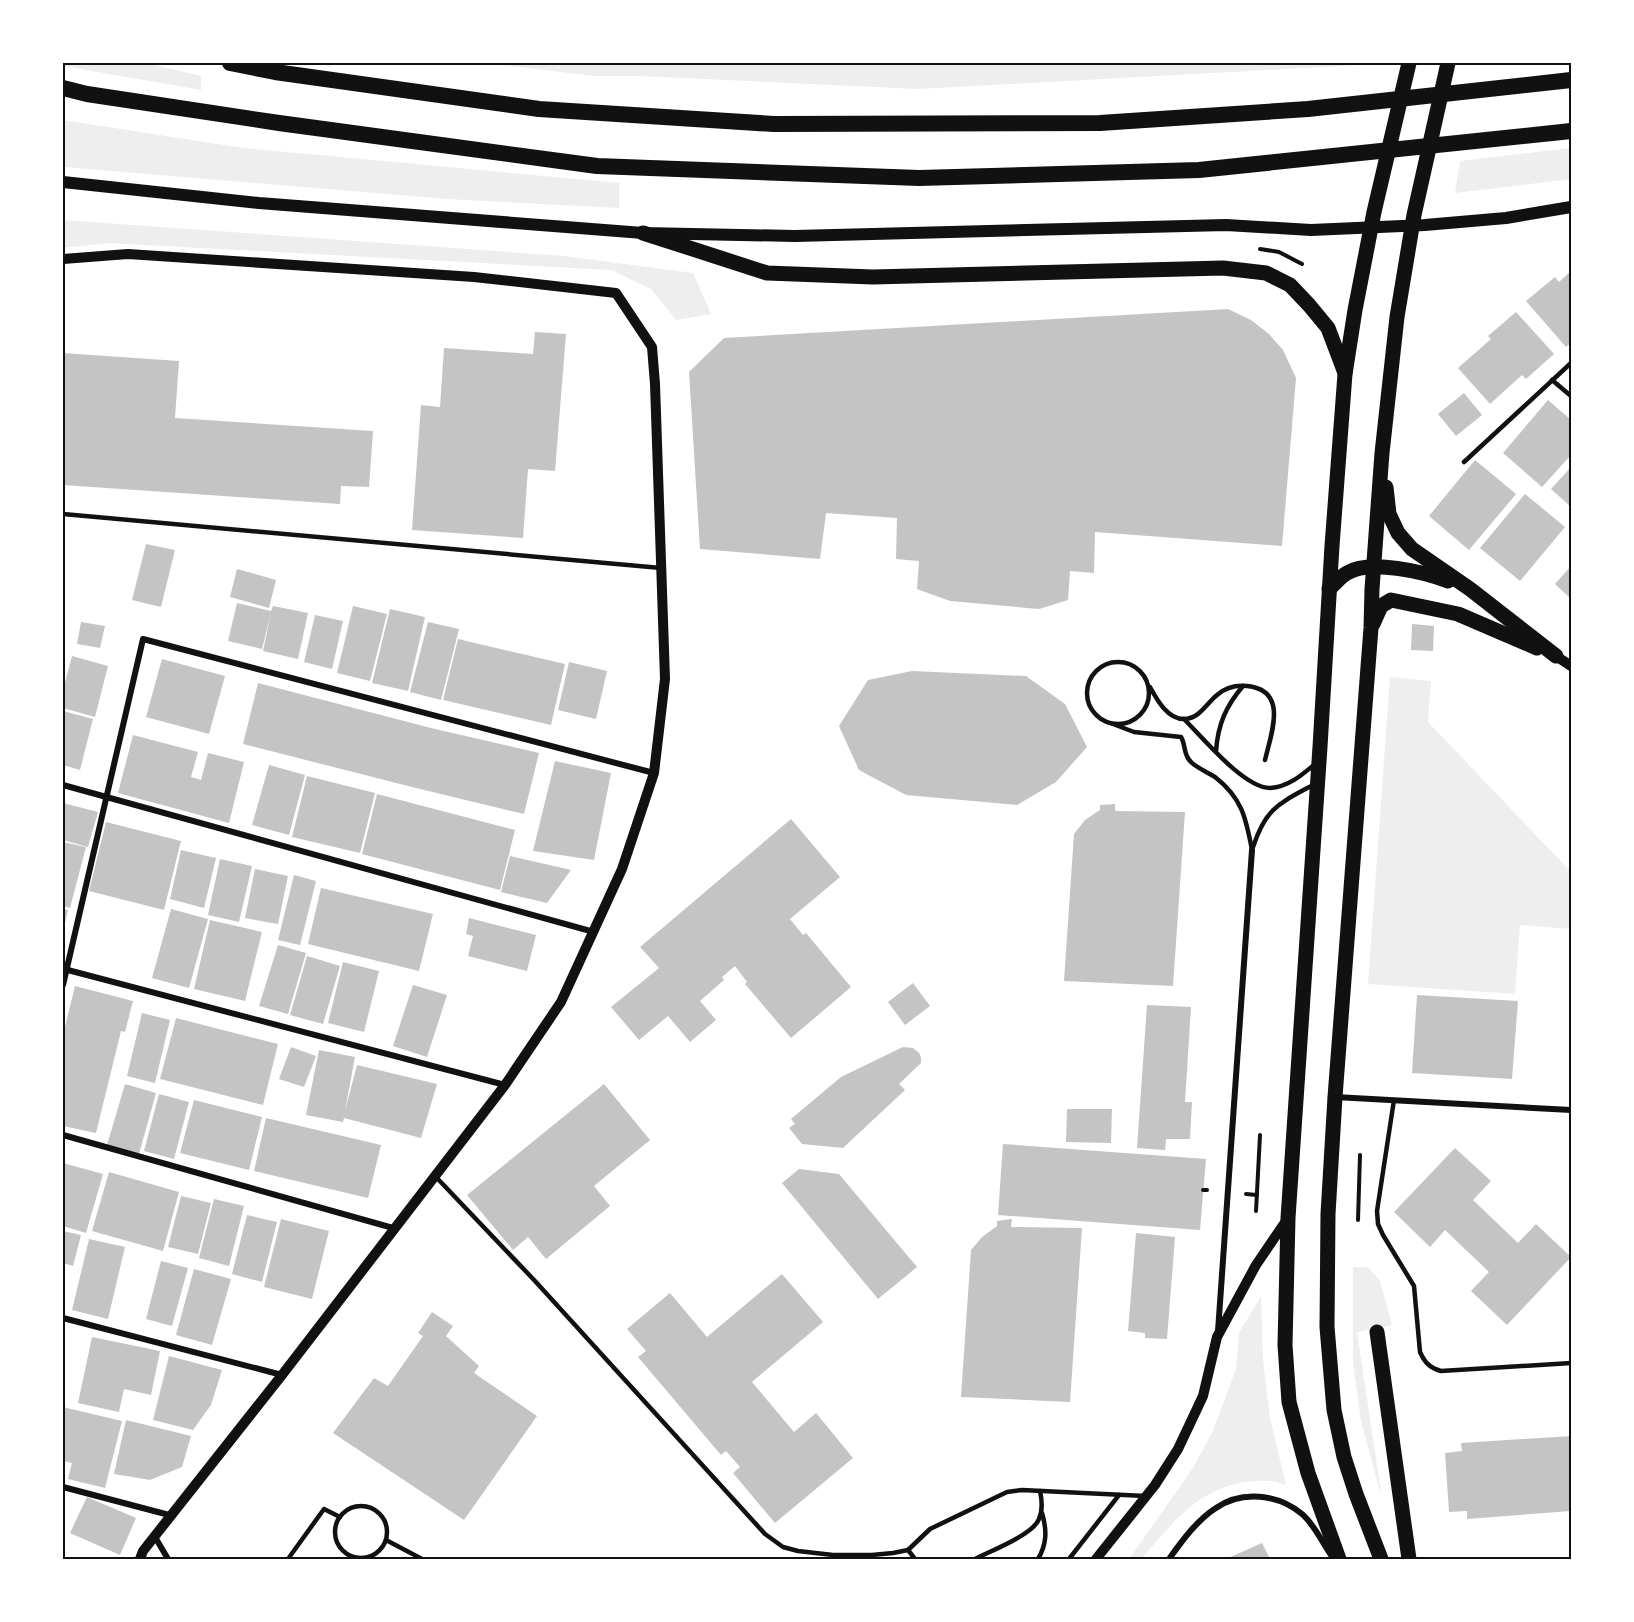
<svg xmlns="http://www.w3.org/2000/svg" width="1634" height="1622" viewBox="0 0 1634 1622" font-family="Arial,sans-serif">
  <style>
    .green { fill: #eee }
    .building { fill: #c4c4c4 }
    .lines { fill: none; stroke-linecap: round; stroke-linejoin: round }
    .path { stroke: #111; stroke-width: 4 }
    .service { stroke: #111; stroke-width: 4.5 }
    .minor { stroke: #111; stroke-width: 6 }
    .tertiary { stroke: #111; stroke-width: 10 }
    .secondary { stroke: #111; stroke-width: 12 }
    .primary { stroke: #111; stroke-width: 15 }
    .trunk { stroke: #111; stroke-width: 16 }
    .neatline { fill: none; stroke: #111; stroke-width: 2 }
  </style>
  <rect width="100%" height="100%" fill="#fff"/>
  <g class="green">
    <polygon points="63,63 146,63 201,76 201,90 63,66"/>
    <polygon points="485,63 1397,63 918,89 639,76 594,76"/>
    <polygon points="63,120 243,148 619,183 619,208 446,199 63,167"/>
    <polygon points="1571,148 1571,179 1455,193 1460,161"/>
    <polygon points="63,220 564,256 693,273 711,314 676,320 651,289 611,270 108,243 63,248"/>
    <polygon points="1390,677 1431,681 1428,722 1571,872 1571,929 1520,925 1515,994 1368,984"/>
    <polygon points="1353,1267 1368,1267 1380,1281 1392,1325 1357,1332 1382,1499 1361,1421 1353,1363"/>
    <path d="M1261,1296L1263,1359L1270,1418L1286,1485C1280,1484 1274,1481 1268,1481C1208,1478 1177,1517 1141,1559H1129L1193,1468L1213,1431L1236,1369L1239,1333Z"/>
  </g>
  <g class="building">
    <polygon points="1571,271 1571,343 1566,347 1526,301 1555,277 1559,282"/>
    <polygon points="1228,309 1251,320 1269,334 1283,350 1296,378 1282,546 1095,532 1094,573 1070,571 1068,600 1039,609 950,601 917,589 919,561 896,559 897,518 826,513 820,559 700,549 689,372 724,338"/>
    <polygon points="1516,312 1554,354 1526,379 1522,375 1490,404 1458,368 1491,339 1488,336"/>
    <polygon points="535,332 566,334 555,471 528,469 523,538 412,530 421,405 440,407 444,348 533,354"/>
    <polygon points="63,353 179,361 175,418 373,431 369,487 341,486 340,504 63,485"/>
    <polygon points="1464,393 1482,415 1456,436 1438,414"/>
    <polygon points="1548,400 1571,420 1571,455 1542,487 1503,453"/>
    <polygon points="1475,460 1516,494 1469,550 1429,516"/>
    <polygon points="1571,467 1571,507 1551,489"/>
    <polygon points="1525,494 1565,527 1520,581 1480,548"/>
    <polygon points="146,544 175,550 161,607 132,600"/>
    <polygon points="1571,566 1571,599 1555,584"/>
    <polygon points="237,569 276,580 269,608 230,597"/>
    <polygon points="237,603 271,611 273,606 308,613 298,659 263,651 271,613 262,649 228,641"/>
    <polygon points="353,606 387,614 370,681 337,673"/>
    <polygon points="390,609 425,617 408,691 372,683"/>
    <polygon points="315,615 343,621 332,669 304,662"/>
    <polygon points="81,622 105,626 100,648 77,644"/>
    <polygon points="428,622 459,629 441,700 410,692"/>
    <polygon points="1412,624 1434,626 1433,651 1411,650"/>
    <polygon points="458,639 565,664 551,725 443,700"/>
    <polygon points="72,656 108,666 95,717 63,708 63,690"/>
    <polygon points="162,659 225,676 209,734 146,717"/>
    <polygon points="569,662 607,671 596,719 558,710"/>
    <polygon points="912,671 1026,676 1065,704 1087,747 1056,782 1017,805 906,795 859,770 839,726 868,680"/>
    <polygon points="258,683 431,728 539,753 524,814 416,788 243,744"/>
    <polygon points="63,711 93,719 80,770 63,765"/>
    <polygon points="133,735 198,752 191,777 201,780 208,753 244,762 229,823 118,793"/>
    <polygon points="555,761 611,773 594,860 533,851"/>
    <polygon points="269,765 305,775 289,835 252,825"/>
    <polygon points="307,776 375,793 360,853 292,837"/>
    <polygon points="377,794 515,830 500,890 362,854"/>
    <polygon points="63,803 98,812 88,847 63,840"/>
    <polygon points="1115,804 1115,811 1185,812 1173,986 1064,981 1074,834 1085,820 1100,810 1100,805"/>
    <polygon points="791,819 840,877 790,919 803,935 806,933 851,987 791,1038 745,984 747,982 735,966 722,977 724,980 700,1001 716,1020 690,1042 668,1016 639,1040 611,1007 659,968 640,947"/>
    <polygon points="106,822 181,841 164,910 89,891"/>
    <polygon points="63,842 86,847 70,908 63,906"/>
    <polygon points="181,850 216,858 204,908 170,899"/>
    <polygon points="510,856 571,870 547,903 501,892"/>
    <polygon points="220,859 252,866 239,922 208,915"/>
    <polygon points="255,869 288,876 278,924 245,918"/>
    <polygon points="294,875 316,881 300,945 278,940"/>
    <polygon points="321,888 433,914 419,971 308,944"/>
    <polygon points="63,909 68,910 64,928 63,927"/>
    <polygon points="171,909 208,919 189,988 152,978"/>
    <polygon points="469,918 536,935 527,971 468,956 473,936 466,934"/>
    <polygon points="210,920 262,932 245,1001 194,989"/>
    <polygon points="278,945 306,953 288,1014 259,1006"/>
    <polygon points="307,956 340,966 323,1024 290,1015"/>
    <polygon points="343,962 379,971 364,1032 328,1023"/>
    <polygon points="913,983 930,1006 905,1025 888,1002"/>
    <polygon points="413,985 447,995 427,1057 393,1046"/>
    <polygon points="75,986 133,1001 125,1032 121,1031 96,1133 63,1126 63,1035"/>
    <polygon points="1417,995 1518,1001 1512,1079 1412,1073"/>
    <polygon points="1147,1005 1191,1007 1185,1102 1192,1102 1190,1139 1166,1139 1165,1150 1137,1148"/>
    <polygon points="142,1013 170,1020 155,1083 127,1076"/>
    <polygon points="176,1018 278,1044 263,1105 160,1079"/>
    <polygon points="291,1047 316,1056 304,1087 279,1079"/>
    <polygon points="903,1047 913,1048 919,1053 921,1057 921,1063 899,1084 905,1090 843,1148 802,1144 789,1128 795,1124 791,1119 841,1077"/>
    <polygon points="319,1050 355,1057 345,1111 357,1065 437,1084 421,1138 344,1118 343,1122 306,1115"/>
    <polygon points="125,1084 156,1093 139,1154 107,1145"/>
    <polygon points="604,1084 650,1140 594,1186 610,1206 546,1259 528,1237 513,1250 467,1195"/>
    <polygon points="159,1094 189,1102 174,1159 144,1151"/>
    <polygon points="194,1100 262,1117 249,1170 180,1153"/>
    <polygon points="1067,1109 1112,1109 1111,1143 1066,1142"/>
    <polygon points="266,1118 381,1145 368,1198 254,1171"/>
    <polygon points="1003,1144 1206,1159 1200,1230 998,1215"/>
    <polygon points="1455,1148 1491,1181 1473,1200 1518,1243 1536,1224 1571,1257 1507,1325 1471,1291 1489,1272 1445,1230 1430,1247 1394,1212"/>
    <polygon points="63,1163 103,1174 86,1233 63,1226"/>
    <polygon points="799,1169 839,1174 917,1267 878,1299 782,1183"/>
    <polygon points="109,1172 179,1192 163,1251 92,1231"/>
    <polygon points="181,1196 211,1203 198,1254 168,1247"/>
    <polygon points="214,1199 244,1206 229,1266 199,1258"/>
    <polygon points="247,1215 277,1222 262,1282 232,1274"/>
    <polygon points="281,1219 329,1231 312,1299 264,1287"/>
    <polygon points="1012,1219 1011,1227 1082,1228 1070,1402 961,1397 971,1250 982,1237 997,1226 997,1221"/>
    <polygon points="63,1231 81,1235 73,1266 63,1263"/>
    <polygon points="1136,1233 1175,1237 1167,1339 1145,1338 1145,1333 1128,1331"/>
    <polygon points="89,1239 125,1247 108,1319 72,1310"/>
    <polygon points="161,1261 188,1268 172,1326 146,1319"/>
    <polygon points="194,1269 231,1279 212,1345 176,1335"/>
    <polygon points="782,1274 823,1322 752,1382 794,1432 816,1413 853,1458 775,1523 733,1473 740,1467 726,1451 721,1455 638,1357 646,1351 627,1329 670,1293 707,1337"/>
    <polygon points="432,1312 453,1326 446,1336 479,1366 474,1373 537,1416 464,1520 333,1433 374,1378 388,1386 423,1336 418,1333"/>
    <polygon points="92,1337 160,1351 151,1395 124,1389 119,1412 78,1403"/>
    <polygon points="169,1356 222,1370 211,1405 193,1430 153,1420"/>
    <polygon points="63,1407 122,1421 105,1488 68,1479 72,1463 63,1461"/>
    <polygon points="126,1420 191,1436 182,1467 150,1480 114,1474"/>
    <polygon points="1571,1436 1571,1511 1467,1519 1467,1511 1449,1512 1445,1453 1462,1451 1461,1443"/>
    <polygon points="87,1497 136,1518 120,1555 70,1533"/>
    <polygon points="1262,1543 1270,1559 1226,1559"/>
  </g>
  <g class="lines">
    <g class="path">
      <polyline points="1260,249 1279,252 1302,264"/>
      <polyline points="1203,1190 1207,1190"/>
      <polyline points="1246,1194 1257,1195"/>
      <polyline points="1256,1211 1260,1135"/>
      <polyline points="1358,1220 1360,1155"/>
    </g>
    <g class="service">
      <polyline points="1552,380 1571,396"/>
      <polyline points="1464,462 1571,363"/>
      <polyline points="63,514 661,568"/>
      <circle cx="1118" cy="693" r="31"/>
      <path d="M1150,687C1157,700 1168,720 1185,719C1200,718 1207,703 1217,695C1226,687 1236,685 1247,686C1289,690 1271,734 1265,760"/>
      <path d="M1184,719C1203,738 1244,788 1270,788C1288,787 1302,775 1315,764"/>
      <path d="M1113,724L1134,732L1181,737C1186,745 1183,755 1191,762C1197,768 1207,772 1215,777C1242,798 1246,818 1252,850"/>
      <path d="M1216,751C1218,724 1226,706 1243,686"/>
      <path d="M1253,847C1266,808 1278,804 1313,785"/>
      <path d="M1394,1100L1377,1211L1378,1224L1383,1235L1414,1286L1420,1352C1425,1363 1430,1368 1441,1371L1571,1363"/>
      <polyline points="436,1177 535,1281 765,1534 783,1547 798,1551 833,1555 872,1555 893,1553 908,1550 930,1529 1007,1492 1022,1490 1145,1496"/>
      <circle cx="361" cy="1532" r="26"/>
      <polyline points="386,1540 422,1559"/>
      <polyline points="908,1550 915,1559"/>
      <polyline points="288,1559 324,1509 340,1517"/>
      <path d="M975,1559C990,1551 1033,1535 1039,1519C1043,1510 1042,1500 1040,1491"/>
      <path d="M1038,1559C1047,1544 1047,1530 1042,1513"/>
      <polyline points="1069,1559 1119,1495"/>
    </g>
    <g class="minor">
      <polyline points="63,785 594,932"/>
      <polyline points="64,969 505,1085"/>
      <polyline points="63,985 143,639 654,773"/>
      <polyline points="1335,1097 1571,1110"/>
      <polyline points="63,1135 393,1228"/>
      <polyline points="63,1318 282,1375"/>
      <polyline points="1218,1331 1252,850"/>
      <polyline points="63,1487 173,1516"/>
      <polyline points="155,1537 168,1559"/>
      <path d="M1169,1559C1182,1541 1197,1520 1216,1508C1242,1490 1278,1494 1302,1514C1314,1524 1322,1542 1331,1555"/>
    </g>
    <g class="tertiary">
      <polyline points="63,259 128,254 474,277 616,293 652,347 655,384 665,679 654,773 622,869 561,1002 505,1085 282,1375 143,1551 140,1559"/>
      <polyline points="1556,656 1571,666"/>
      <polyline points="1096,1559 1155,1485 1178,1449 1203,1396 1217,1337 1256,1265 1288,1218"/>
    </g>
    <polyline class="secondary" points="63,182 259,203 643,233 795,236 1226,225 1311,230 1425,225 1506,218 1571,207"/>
    <g class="primary">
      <polyline points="643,233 767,273 873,277 1223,268 1266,273 1290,285 1309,305 1328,328 1345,373"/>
      <polyline points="1386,487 1389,514 1398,533 1412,549 1470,589 1556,656"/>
      <path d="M1329,589C1335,584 1340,577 1347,573C1370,559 1424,572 1448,581"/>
      <polyline points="1373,624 1381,606 1391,600 1458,614 1537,648"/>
      <polyline points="1377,1332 1409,1559"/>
      <polyline points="1339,1559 1308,1473 1289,1402 1285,1345 1288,1218 1320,747 1332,546 1345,374 1355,310 1374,212 1409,63"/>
      <polyline points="1381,1559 1356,1494 1344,1457 1334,1410 1327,1327 1328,1214 1335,1097 1371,628 1372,589 1382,453 1397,317 1414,215 1448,63"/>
    </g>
    <g class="trunk">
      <polyline points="230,63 275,72 539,109 774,124 1100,123 1308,109 1571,80"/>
      <polyline points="63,88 87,94 279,123 597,166 919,178 1199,170 1571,131"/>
    </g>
  </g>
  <rect width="1634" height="1622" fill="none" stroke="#ffffff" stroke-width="129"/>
  <rect x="64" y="64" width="1506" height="1494" class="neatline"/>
</svg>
